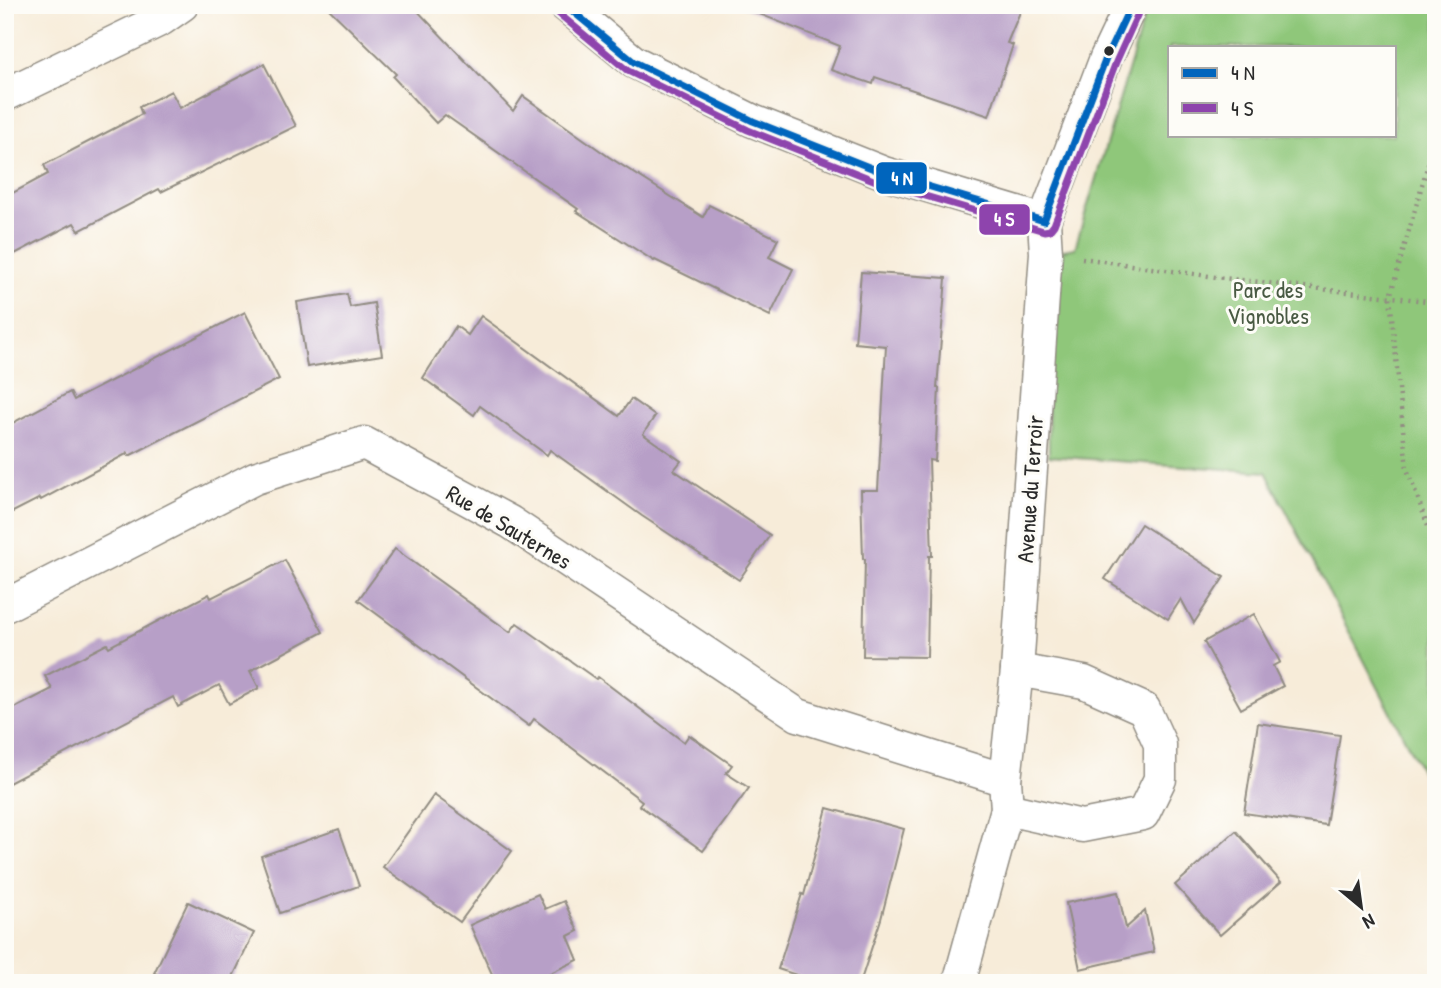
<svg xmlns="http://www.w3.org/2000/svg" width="1441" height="988" viewBox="0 0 1441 988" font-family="'Patrick Hand',sans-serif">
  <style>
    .green { fill: #8fc77a; stroke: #5d7952; stroke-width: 2; fill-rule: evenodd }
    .building { fill: #b79fc7 }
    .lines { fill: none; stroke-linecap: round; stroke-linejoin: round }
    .minor-casing { stroke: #918c82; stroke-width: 35 }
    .path { stroke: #918c82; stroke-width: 4.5; stroke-dasharray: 2 5; stroke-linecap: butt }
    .minor { stroke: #fff; stroke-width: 32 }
    .bus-1-casing { stroke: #fdfcf7; stroke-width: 12 }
    .bus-2-casing { stroke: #fdfcf7; stroke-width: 12 }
    .bus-1 { stroke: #0065bd; stroke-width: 7 }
    .bus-2 { stroke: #8e44ad; stroke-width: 7 }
    .bus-dot { fill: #2b2b2b; stroke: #fdfcf7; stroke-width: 2.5 }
    .labels { text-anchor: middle; stroke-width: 6; stroke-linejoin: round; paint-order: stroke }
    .park-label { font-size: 23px; fill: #495a43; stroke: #fdfcf7 }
    .street-label { font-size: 23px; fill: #2b2b2b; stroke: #fdfcf7 }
    .line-badge { stroke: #fdfcf7; stroke-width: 2.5 }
    .badge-label { font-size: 19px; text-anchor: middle; font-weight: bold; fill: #fff }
  </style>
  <rect width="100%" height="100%" fill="#fdfcf7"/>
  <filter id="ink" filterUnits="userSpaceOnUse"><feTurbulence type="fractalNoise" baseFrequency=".0143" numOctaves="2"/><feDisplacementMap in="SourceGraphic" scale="14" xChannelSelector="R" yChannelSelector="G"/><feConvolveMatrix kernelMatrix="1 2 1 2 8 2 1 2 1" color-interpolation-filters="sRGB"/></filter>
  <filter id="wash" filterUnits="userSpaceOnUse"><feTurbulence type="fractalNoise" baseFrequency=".00686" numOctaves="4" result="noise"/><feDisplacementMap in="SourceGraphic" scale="28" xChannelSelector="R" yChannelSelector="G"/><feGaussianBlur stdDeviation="1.57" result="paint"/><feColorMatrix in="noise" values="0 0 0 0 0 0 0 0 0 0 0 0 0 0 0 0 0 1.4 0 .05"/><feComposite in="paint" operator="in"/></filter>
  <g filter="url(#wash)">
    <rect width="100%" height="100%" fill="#f7ecd9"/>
    <path class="green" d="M1148,5H1436V799L1266,472L1049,456L1046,253L1075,248ZM1170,47H1394V135H1170Z"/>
    <g id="blocks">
      <g class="building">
        <polygon points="325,5 412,5 513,111 523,96 609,157 703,217 709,205 778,239 769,257 793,269 770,316 655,260 654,261 576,211 578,209 445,115 436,123 393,77 396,74"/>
        <polygon points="743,5 1023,5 1007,43 1013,45 989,116 875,77 873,84 831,70 840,46 742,7"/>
        <polygon points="264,64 296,126 161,192 159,189 79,231 74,223 5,259 5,197 48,174 44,165 142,114 139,107 171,91 180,108"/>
        <polygon points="861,272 946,278 937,388 939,388 935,461 929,460 932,556 929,556 927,657 863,656 865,559 863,559 861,490 878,490 886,346 855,343"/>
        <polygon points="347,294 350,307 374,303 382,355 307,367 297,302"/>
        <polygon points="245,312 279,379 129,456 128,453 41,500 40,498 5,516 5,427 70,392 74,400"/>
        <polygon points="481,316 619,416 631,399 655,416 643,434 681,461 674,470 770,535 739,580 642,516 550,450 547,455 480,406 474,415 423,378 456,326 468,335"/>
        <polygon points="1141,524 1224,577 1194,623 1181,599 1168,619 1105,579"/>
        <polygon points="395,549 510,632 517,623 596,679 598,677 684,742 689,735 732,765 726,773 749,788 703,851 639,805 642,801 534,719 529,726 358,600"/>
        <polygon points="285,560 323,632 250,671 259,688 229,704 219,685 178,707 173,697 5,785 5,713 52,689 45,676 107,644 109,647 209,594 211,598"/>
        <polygon points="1254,614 1280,662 1273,666 1283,686 1241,709 1204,642"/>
        <polygon points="1258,723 1340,735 1326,825 1244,813"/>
        <polygon points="434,795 512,851 460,922 383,867"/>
        <polygon points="827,808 904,829 881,919 860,983 821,983 778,969 802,894 804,895"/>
        <polygon points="339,829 359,886 280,913 261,856"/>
        <polygon points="1236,831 1281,882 1220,935 1175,885"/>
        <polygon points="1118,892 1126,928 1145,911 1154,952 1080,969 1066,903"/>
        <polygon points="538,894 545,909 564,901 578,931 568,936 578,960 529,983 496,983 470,925"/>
        <polygon points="188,902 254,933 230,983 174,983 154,973"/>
      </g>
    </g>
  </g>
  <g filter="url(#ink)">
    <use href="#blocks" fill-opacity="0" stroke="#918c82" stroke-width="2"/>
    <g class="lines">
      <defs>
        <g id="minor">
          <polyline points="565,5 634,62 753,121 884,173 1044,221"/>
          <polyline points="5,95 162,19 182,5"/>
          <polyline points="5,606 255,478 364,443 510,522 798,715 1005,780"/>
          <polyline points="1007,809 1082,826 1143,814 1160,779 1160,744 1144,709 1084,682 1017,670"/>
          <polyline points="959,983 1007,809 1005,780 1017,670 1046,253 1044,221 1106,58 1131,5"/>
        </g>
      </defs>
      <use href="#minor" class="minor-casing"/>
      <g class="path">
        <polyline points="1436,136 1390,297 1407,469 1436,548"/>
        <polyline points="1082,258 1215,277 1436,302"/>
      </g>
      <use href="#minor" class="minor"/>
      <defs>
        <polyline id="bus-1" points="565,5 634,62 753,121 884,173 1044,221 1106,58 1131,5"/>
        <polyline id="bus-2" points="558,13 628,71 748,130 881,183 1044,231 1050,230 1054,225 1116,62 1140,9"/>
      </defs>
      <use href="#bus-1" class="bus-1-casing"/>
      <use href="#bus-2" class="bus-2-casing"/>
      <use href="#bus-1" class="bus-1"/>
      <use href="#bus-2" class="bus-2"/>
    </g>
  </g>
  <circle class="bus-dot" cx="1109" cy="51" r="6"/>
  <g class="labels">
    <g class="park-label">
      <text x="1268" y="298">Parc des<tspan x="1268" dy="26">Vignobles</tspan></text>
    </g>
    <g class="street-label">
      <text transform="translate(1030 489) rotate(-86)" y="8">Avenue du Terroir</text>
      <text transform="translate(509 527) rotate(31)" y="8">Rue de Sauternes</text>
    </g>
  </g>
  <g class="line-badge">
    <rect x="875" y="161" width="53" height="34" rx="7" fill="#0065bd"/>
    <rect x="978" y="203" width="53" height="33" rx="7" fill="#8e44ad"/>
  </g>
  <g class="badge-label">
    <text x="902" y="185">4 N</text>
    <text x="1004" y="226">4 S</text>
  </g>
  <rect width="1441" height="988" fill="none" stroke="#fdfcf7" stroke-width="28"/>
  <rect x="1168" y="46" width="228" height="91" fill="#fdfcf7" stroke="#a9a8a5" stroke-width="2"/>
  <rect x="1182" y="68" width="35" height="10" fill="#0065bd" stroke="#a9a8a5" stroke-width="2"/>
  <text x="1231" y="80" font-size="21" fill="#2b2b2b">4 N</text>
  <rect x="1182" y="103" width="35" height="10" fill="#8e44ad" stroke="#a9a8a5" stroke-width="2"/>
  <text x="1231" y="116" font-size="21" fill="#2b2b2b">4 S</text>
  <g transform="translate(1361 907) rotate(151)" stroke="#fdfcf7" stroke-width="5" paint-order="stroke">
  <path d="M0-5L12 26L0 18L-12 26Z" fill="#2b2b2b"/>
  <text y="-10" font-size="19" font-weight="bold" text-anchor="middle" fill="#2b2b2b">N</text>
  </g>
</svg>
